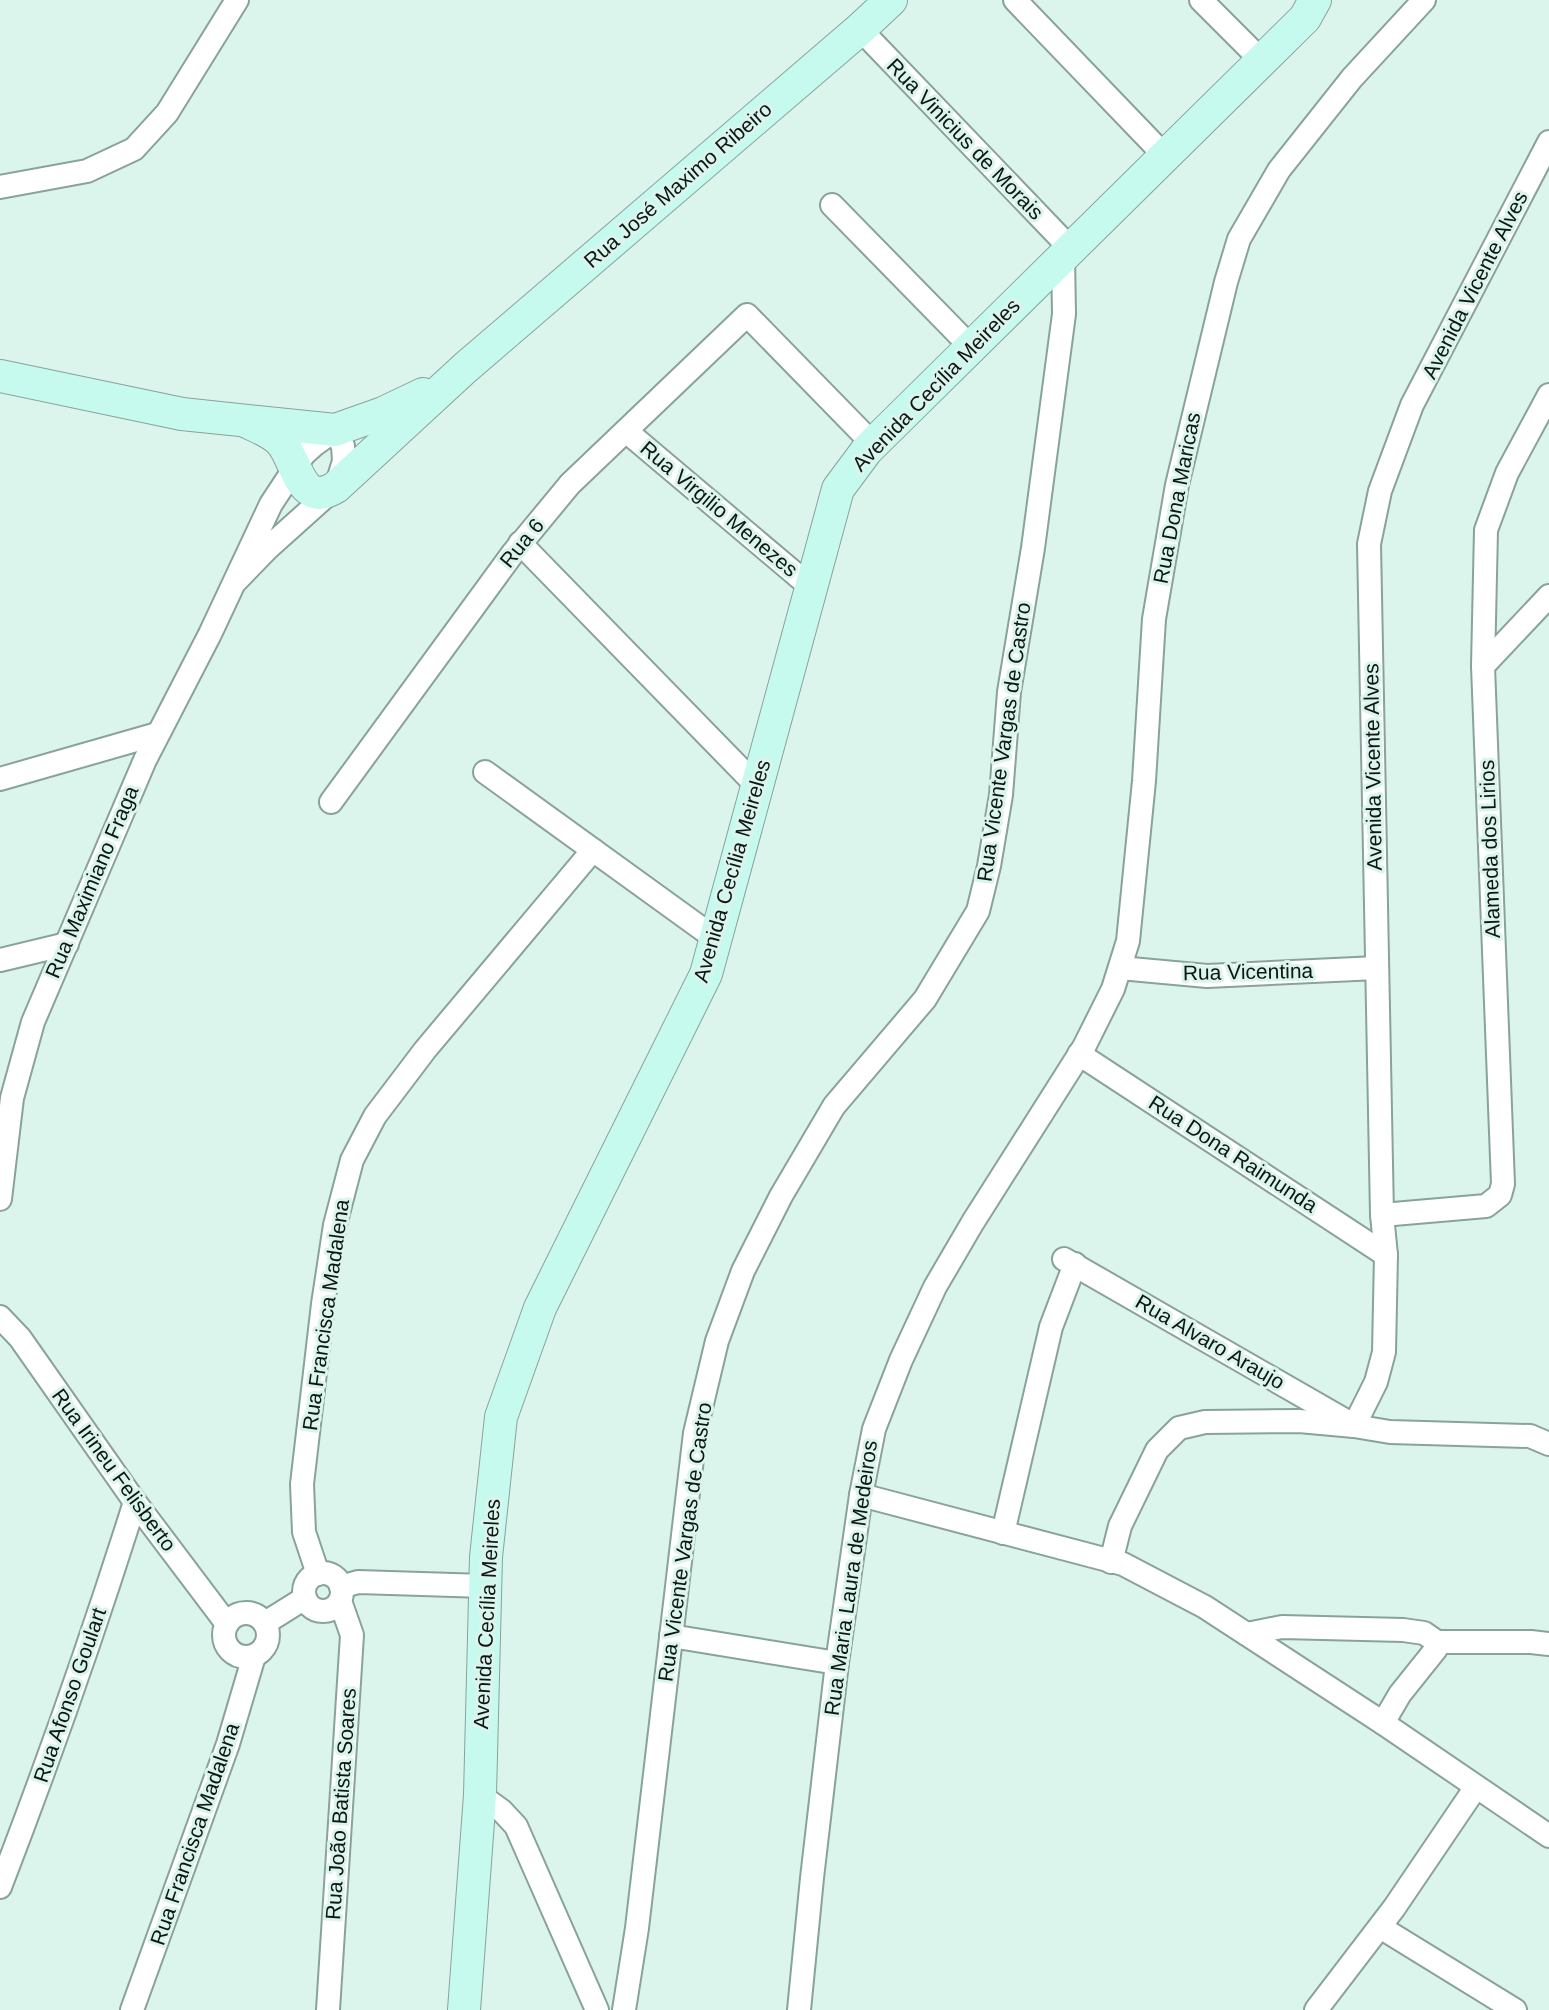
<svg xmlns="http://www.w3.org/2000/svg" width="1549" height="2010" viewBox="0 0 1549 2010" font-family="Arial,sans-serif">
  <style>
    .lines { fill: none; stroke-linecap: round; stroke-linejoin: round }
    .street-casing { stroke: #89a29a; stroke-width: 26 }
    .secondary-casing { stroke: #89a29a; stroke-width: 34 }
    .street { stroke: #fff; stroke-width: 22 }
    .secondary { stroke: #c7faef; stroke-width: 32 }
    .labels { text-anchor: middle; stroke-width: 6; stroke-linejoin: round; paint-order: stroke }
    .street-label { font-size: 21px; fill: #0d1614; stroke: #dbf5ed }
  </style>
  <rect width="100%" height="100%" fill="#dbf5ed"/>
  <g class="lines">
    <defs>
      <g id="street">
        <polyline points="1015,0 1165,156"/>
        <polyline points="1201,0 1262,61"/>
        <polyline points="860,29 1071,249"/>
        <polyline points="0,187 87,171 134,149 167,113 237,0"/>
        <polyline points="832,205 971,347"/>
        <polyline points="626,431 812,588"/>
        <polyline points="520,543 757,786"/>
        <polyline points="1483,666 1549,596"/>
        <polyline points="485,772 716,939"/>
        <polyline points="0,779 157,734"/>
        <polyline points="331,802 513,553 570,484 747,315 873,444"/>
        <polyline points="0,960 67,944"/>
        <polyline points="1120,968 1207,976 1377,968"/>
        <polyline points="1079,1054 1386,1255"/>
        <polyline points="0,1199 12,1098 33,1022 145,760 210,634 271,504 304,454 314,445 335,430 343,446 344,461 336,487 268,548 235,582"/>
        <polyline points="1382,1215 1486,1206 1500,1195 1503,1184 1483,666 1486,530 1507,473 1549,395"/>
        <polyline points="1064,1259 1348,1422"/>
        <polyline points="0,1317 20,1338 135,1502 227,1624"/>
        <polyline points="1354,1426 1376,1382 1384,1352 1386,1255 1382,1215 1369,544 1380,491 1412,405 1549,142"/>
        <polyline points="861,1495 1123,1564 1205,1607 1383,1723 1549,1836"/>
        <polyline points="1003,1533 1051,1327 1075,1264"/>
        <polyline points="1111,1562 1120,1526 1157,1450 1179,1428 1205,1422 1299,1421 1354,1426 1390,1432 1530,1436 1549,1444"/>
        <circle cx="323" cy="1592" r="19"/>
        <polyline points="318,1574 304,1532 302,1484 323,1304 335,1225 352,1160 375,1116 425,1050 593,850"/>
        <polyline points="341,1587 358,1582 485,1586"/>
        <circle cx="246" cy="1635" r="22"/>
        <polyline points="265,1623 305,1598"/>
        <polyline points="1247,1634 1282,1627 1403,1630 1424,1633 1437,1642"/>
        <polyline points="671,1636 837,1663"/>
        <polyline points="1383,1723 1400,1694 1436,1649 1437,1642 1531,1642 1549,1644"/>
        <polyline points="480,1795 502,1811 516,1826 597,2010"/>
        <path d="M0,1887C49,1760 94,1632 135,1502"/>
        <polyline points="1380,1927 1515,2010"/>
        <polyline points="132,2010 228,1744 254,1656"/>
        <polyline points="328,2010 352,1635 340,1601"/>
        <polyline points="624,2010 637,1928 695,1433 717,1341 743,1271 781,1196 834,1106 925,999 978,911 989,866 1001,795 1009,692 1033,548 1064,314 1063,256"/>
        <polyline points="799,2010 812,1878 837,1663 861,1495 874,1429 901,1360 935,1287 973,1222 1084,1047 1113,989 1128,941 1144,781 1154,619 1177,485 1226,282 1239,239 1279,170 1352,78 1424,0"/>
        <polyline points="1316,2010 1394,1908 1476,1787"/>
      </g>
      <g id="secondary">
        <polyline points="0,376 182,414 335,430 383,413 423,394"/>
        <path d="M247,422C258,427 271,432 280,441C297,458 299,510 336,487L465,368L860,29L891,0"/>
        <polyline points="464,2010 480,1795 486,1557 501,1417 540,1308 706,974 838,489 867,450 1305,18 1315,0"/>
      </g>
    </defs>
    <use href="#street" class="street-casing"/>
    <use href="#secondary" class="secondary-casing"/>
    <use href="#street" class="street"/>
    <use href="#secondary" class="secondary"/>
  </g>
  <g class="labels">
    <g class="street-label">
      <text transform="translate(965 139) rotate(46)" y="7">Rua Vinicius de Morais</text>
      <text transform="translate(678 185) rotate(-41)" y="7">Rua José Maximo Ribeiro</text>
      <text transform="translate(1475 285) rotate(-63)" y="7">Avenida Vicente Alves</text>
      <text transform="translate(936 385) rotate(-46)" y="7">Avenida Cecília Meireles</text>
      <text transform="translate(1177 498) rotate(-79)" y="7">Rua Dona Maricas</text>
      <text transform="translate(719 509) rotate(40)" y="7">Rua Virgilio Menezes</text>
      <text transform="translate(522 543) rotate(-51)" y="7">Rua 6</text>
      <text transform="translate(1004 742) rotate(-82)" y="7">Rua Vicente Vargas de Castro</text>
      <text transform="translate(1373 767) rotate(-91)" y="7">Avenida Vicente Alves</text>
      <text transform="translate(1490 849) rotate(-92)" y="7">Alameda dos Lirios</text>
      <text transform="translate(732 871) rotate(-74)" y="7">Avenida Cecília Meireles</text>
      <text transform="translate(92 882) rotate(-67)" y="7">Rua Maximiano Fraga</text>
      <text transform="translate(1248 972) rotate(-1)" y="7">Rua Vicentina</text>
      <text transform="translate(1233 1154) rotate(33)" y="7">Rua Dona Raimunda</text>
      <text transform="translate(326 1315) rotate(-82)" y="7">Rua Francisca Madalena</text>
      <text transform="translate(1210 1342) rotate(30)" y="7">Rua Alvaro Araujo</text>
      <text transform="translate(114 1470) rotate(54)" y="7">Rua Irineu Felisberto</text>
      <text transform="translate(685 1542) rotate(-82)" y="7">Rua Vicente Vargas de Castro</text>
      <text transform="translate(851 1578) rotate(-82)" y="7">Rua Maria Laura de Medeiros</text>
      <text transform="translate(487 1614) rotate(-87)" y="7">Avenida Cecília Meireles</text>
      <text transform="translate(70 1695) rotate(-71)" y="7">Rua Afonso Goulart</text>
      <text transform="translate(341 1804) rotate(-86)" y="7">Rua João Batista Soares</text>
      <text transform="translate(195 1834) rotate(-71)" y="7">Rua Francisca Madalena</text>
    </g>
  </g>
</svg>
